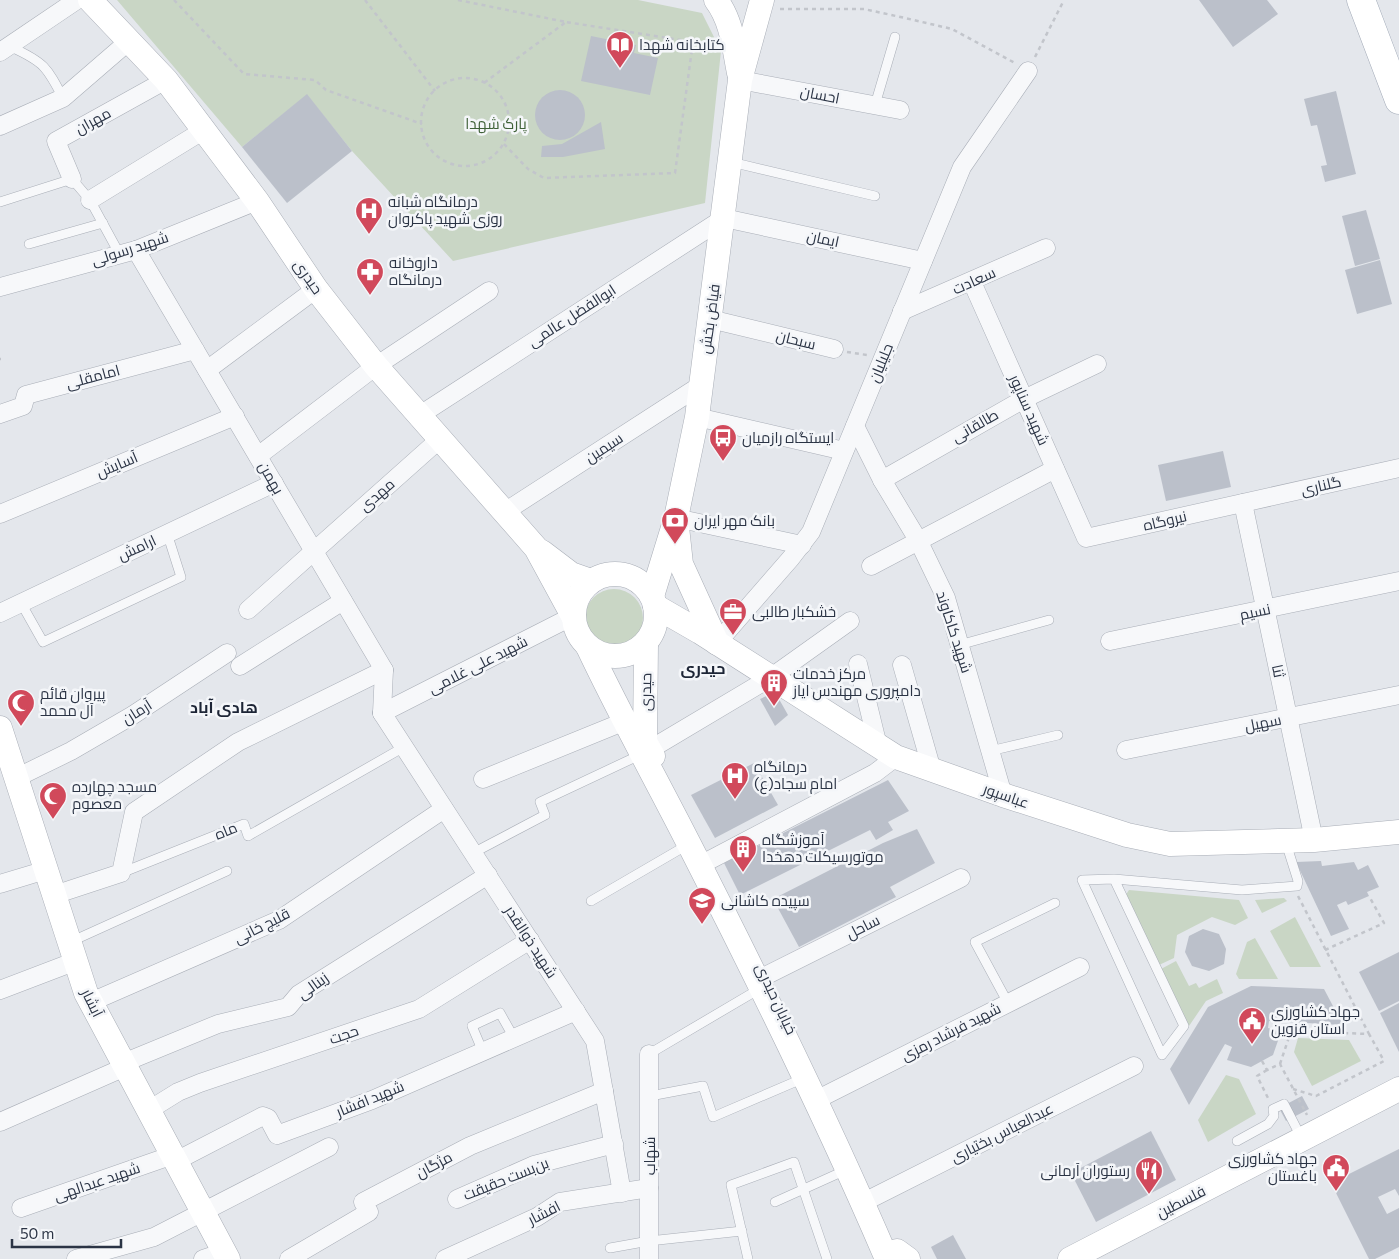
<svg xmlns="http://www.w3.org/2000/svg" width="1399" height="1259" viewBox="0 0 1399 1259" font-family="Commissioner,Cairo,sans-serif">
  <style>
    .green { fill: #c9d6c5 }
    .building { fill: #bbc0ca }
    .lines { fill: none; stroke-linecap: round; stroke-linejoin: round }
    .lane-casing { stroke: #a9aeb7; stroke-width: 10 }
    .street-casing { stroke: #a9aeb7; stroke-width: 19 }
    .secondary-casing { stroke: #a9aeb7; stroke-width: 25 }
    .primary-casing { stroke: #a3abb8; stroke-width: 29 }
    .path { stroke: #c2c5cb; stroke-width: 2.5; stroke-dasharray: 4 4; stroke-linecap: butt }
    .lane { stroke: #f7f8fa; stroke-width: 9 }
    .street { stroke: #f7f8fa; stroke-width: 18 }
    .secondary { stroke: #fff; stroke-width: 24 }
    .primary { stroke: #fff; stroke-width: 28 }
    .labels { text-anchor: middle; stroke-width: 5; stroke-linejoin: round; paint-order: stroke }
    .poi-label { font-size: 15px; fill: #2b3445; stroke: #f4f6f9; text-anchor: start }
    .street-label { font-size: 15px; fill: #2b3445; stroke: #f4f6f9 }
    .park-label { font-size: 15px; fill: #3f6138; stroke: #f4f6f9 }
    .neighbourhood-label { font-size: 16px; font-weight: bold; fill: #1d2536; stroke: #f4f6f9 }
  </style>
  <rect width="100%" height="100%" fill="#e4e7ec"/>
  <g class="green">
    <polygon points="117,0 638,0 702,13 721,51 705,203 453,261 352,151 307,95 242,147"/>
    <circle cx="614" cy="618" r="29"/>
    <polygon points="1129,890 1239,900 1248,918 1235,925 1212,917 1177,935 1174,958 1159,965 1125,896"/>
    <polygon points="1284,898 1287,901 1262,913 1255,900"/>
    <polygon points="1295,917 1321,967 1290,967 1270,931"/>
    <polygon points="1255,938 1278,979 1239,979 1236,974 1247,942"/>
    <polygon points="1176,961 1189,986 1196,983 1199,988 1217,979 1223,993 1206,1001 1189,1026 1161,969"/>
    <polygon points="1298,1038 1349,1040 1361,1061 1312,1086 1294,1052"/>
    <polygon points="1226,1075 1239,1079 1256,1114 1208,1142 1198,1120"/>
  </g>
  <g class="building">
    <polygon points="1199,0 1267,0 1278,14 1233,47"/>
    <polygon points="591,36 636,45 634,53 658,58 650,95 581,81"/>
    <circle cx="560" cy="115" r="25"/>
    <polygon points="1336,91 1356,174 1325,182 1321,166 1327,165 1317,125 1311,126 1304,99"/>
    <polygon points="307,94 352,151 287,203 242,147"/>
    <polygon points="601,122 605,149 563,157 541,157 542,146 562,144"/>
    <polygon points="1366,210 1380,259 1355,266 1342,216"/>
    <polygon points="1380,260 1392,304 1357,314 1345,270"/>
    <polygon points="1223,451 1231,487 1166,501 1158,465"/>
    <polygon points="775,692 788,715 775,726 760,699"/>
    <polygon points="754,763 778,805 715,838 691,795"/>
    <polygon points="888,780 909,811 888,822 893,830 876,840 870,830 740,895 724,863"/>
    <polygon points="917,829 935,863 890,887 896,897 799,947 773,899 883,843"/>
    <polygon points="1321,861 1322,866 1354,862 1358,870 1368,865 1379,887 1367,892 1369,896 1348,905 1346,901 1337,905 1349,929 1331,936 1296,862"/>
    <polygon points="1203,929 1219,934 1226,949 1224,964 1209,971 1192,966 1185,952 1189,936"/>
    <polygon points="1399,952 1399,1001 1379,1011 1359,972"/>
    <polygon points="1251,986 1324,989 1343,1025 1269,1021 1268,1028 1281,1032 1273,1055 1251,1067 1227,1060 1232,1047 1225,1044 1189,1105 1170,1069 1208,1007"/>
    <polygon points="1399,1003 1399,1052 1380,1013"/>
    <polygon points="1302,1096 1309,1109 1286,1121 1279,1108"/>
    <polygon points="1151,1131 1176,1180 1096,1222 1071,1173"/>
    <polygon points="1399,1149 1399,1196 1395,1189 1378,1197 1387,1214 1399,1208 1399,1247 1375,1259 1369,1259 1331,1183"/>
    <polygon points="953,1235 966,1259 937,1259 931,1247"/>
  </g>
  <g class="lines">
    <defs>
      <g id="lane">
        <path d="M11,47C44,62 47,67 63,98"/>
        <polyline points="875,105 895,37"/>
        <polyline points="731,162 875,196"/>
        <polyline points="0,202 72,179 90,200 120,255"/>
        <polyline points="29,244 103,223"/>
        <polyline points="21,603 43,642 181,577 167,533"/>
        <polyline points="959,645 1049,620"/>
        <polyline points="990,751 1058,735"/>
        <polyline points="473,853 545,815 540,802 642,754"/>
        <polyline points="121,873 244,824 248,836 404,747"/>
        <polyline points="1114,879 1082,880 1162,1055 1184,1026 1114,879 1242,890 1297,886 1298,881 1286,843"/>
        <polyline points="591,901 689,844"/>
        <polyline points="70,942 227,871"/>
        <polyline points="1008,1003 975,942 1055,903"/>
        <polyline points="483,1052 472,1026 500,1013 514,1038"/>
        <polyline points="649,1054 761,988"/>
        <polyline points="650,1096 703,1086 713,1117 804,1078"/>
        <polyline points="1237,1141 1268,1124 1274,1116 1273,1109 1284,1104 1302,1139"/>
        <polyline points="775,1202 846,1170"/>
        <polyline points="610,1248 649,1241 742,1231"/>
        <polyline points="748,1259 731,1185 794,1162 827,1259"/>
      </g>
      <g id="street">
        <polyline points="0,52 77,0"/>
        <polyline points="740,80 900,110"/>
        <polyline points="0,126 63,98 129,41"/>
        <polyline points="72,179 56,141 166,80"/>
        <polyline points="90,200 204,130"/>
        <polyline points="136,250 384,670 382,713"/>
        <polyline points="972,282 1086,538 1399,468"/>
        <polyline points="0,287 136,250 257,201"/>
        <polyline points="902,311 1046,248"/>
        <polyline points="710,319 834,349"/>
        <polyline points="207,370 316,289"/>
        <polyline points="0,414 23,406 26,395 195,350"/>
        <polyline points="420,415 724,218 923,261"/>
        <polyline points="697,417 844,451"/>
        <polyline points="855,426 882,480 918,540 946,598 1003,795"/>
        <polyline points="258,456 376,366 489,291"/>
        <polyline points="882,480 1024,399 1097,364"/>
        <polyline points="1243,503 1314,840"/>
        <polyline points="506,511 701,385"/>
        <polyline points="0,514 235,416"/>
        <polyline points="676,518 802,545"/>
        <polyline points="871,566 1055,469"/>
        <polyline points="248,610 441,438"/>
        <polyline points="0,613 274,483"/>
        <polyline points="1110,641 1399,581"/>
        <polyline points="717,643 791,558 811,532 962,167 1028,71"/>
        <polyline points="858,664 878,746"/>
        <polyline points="902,665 932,770"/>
        <polyline points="240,666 343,601"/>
        <polyline points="382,713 595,1041 622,1193"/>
        <polyline points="382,713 573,616"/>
        <polyline points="649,750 770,678 850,621"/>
        <polyline points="1126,750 1399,695"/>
        <polyline points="16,778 71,751 133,715 227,653"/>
        <polyline points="483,779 623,722"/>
        <polyline points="706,862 875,773 896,757"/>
        <polyline points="0,884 46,870"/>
        <polyline points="54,895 121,873 134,812 238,742 384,670"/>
        <polyline points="765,976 961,878"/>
        <polyline points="0,990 76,961"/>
        <polyline points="91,1002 279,920 444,809"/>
        <polyline points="123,1063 218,1024 288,1007 299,994 488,875"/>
        <polyline points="822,1097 1080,967"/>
        <polyline points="149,1110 178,1092 200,1083 419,1009 530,940"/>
        <polyline points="0,1122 125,1067"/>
        <polyline points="176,1161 263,1116 268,1118 277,1135 372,1100 576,1011"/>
        <polyline points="457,1199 534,1165 614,1144"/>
        <polyline points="870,1199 1134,1066"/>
        <polyline points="21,1208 173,1155"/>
        <polyline points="76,1259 154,1237 329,1147"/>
        <polyline points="203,1259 224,1252"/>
        <polyline points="289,1259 369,1212 363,1202 470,1146 604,1091"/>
        <polyline points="445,1259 537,1217 560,1202 649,1188"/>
        <polyline points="649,1259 649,1054"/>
      </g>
      <g id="secondary">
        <polyline points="90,0 166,80 257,201 316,289 376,366 536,548 573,616"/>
        <path d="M716,0C732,21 734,48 739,73"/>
        <polyline points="677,527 681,564 717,643"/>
        <polyline points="542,552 571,574 591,581"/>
        <circle cx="615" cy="615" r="41"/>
        <polyline points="652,596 676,518 697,417 740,80 762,0"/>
        <polyline points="655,606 700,632 896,757 1003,795 1127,835 1170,844 1314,840 1399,832"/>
        <polyline points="646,643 645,742 653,756"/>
        <path d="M588,647C620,715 656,779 690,846C759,981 827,1119 887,1259"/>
        <polyline points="0,728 86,993 228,1259"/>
        <polyline points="897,1251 908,1259"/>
        <polyline points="1070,1259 1399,1089"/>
      </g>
      <polyline id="primary" points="1361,0 1399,100"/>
    </defs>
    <use href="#lane" class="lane-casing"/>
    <use href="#street" class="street-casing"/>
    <use href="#secondary" class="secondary-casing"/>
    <use href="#primary" class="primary-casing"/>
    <g class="path">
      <polyline points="174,0 244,74 315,80 326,90 422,124"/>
      <polyline points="365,0 435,91"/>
      <polyline points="458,0 566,22 484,83"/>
      <polyline points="780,9 864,9 905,18 952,29 1015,63"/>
      <polyline points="1035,57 1064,0"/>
      <circle cx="465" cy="122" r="44"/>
      <polyline points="504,144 528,169 544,178 675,173 693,42 566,22"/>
      <polyline points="847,352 867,355"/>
      <polyline points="0,359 1,359"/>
      <polyline points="1325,950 1384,923 1369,896"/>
      <polyline points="1262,1061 1267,1070 1280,1064 1307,1115"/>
      <polyline points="1280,1064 1291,1031 1369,1034 1298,896"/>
      <polyline points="1267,1070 1257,1076 1269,1100"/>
      <polyline points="1293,1089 1316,1096 1384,1061 1369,1034"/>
    </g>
    <use href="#lane" class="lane"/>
    <use href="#street" class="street"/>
    <use href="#secondary" class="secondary"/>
    <use href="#primary" class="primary"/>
  </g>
  <defs>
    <symbol id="library-pin" viewBox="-11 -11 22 30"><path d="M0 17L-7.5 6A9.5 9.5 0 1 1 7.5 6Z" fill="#d1495b" stroke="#f4f6f9"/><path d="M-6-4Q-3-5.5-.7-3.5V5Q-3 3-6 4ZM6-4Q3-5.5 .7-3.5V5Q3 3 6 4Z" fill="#fff"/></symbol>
    <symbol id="hospital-pin" viewBox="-11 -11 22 30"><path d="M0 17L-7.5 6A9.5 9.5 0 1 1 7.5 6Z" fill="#d1495b" stroke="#f4f6f9"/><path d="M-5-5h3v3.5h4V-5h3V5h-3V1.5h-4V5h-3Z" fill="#fff"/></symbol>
    <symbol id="pharmacy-pin" viewBox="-11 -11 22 30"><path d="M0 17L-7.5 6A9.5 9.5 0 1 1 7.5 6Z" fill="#d1495b" stroke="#f4f6f9"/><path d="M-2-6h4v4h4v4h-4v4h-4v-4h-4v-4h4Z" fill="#fff"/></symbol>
    <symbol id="bus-pin" viewBox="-11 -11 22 30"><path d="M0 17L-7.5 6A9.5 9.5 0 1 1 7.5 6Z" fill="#d1495b" stroke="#f4f6f9"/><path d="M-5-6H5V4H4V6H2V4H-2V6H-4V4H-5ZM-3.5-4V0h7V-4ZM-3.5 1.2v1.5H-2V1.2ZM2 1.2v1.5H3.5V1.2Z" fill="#fff"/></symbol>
    <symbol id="bank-pin" viewBox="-11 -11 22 30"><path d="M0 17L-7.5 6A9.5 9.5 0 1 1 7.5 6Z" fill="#d1495b" stroke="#f4f6f9"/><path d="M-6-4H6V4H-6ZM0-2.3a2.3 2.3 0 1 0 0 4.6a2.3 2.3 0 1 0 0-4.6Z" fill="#fff"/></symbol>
    <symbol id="office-pin" viewBox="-11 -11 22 30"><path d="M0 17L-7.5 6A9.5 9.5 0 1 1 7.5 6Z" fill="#d1495b" stroke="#f4f6f9"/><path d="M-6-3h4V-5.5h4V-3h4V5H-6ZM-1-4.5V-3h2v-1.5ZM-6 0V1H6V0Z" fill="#fff"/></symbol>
    <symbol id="building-pin" viewBox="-11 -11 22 30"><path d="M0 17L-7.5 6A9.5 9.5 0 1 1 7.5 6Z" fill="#d1495b" stroke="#f4f6f9"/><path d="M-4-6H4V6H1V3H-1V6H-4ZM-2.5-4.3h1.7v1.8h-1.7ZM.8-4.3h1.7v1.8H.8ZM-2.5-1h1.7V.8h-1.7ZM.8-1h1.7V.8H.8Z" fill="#fff"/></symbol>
    <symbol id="mosque-pin" viewBox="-11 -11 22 30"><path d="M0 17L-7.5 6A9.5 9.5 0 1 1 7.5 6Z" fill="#d1495b" stroke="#f4f6f9"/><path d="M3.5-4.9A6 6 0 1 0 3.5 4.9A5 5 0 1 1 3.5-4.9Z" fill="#fff"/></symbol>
    <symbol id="school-pin" viewBox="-11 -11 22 30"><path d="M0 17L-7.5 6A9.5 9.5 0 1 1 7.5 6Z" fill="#d1495b" stroke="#f4f6f9"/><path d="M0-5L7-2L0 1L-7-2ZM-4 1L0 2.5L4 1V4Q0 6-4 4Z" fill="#fff"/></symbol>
    <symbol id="civic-pin" viewBox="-11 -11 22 30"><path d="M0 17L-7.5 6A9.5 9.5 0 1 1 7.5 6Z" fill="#d1495b" stroke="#f4f6f9"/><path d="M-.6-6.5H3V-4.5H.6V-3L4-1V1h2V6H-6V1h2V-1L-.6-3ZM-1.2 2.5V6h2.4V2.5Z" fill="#fff"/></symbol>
    <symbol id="restaurant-pin" viewBox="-11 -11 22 30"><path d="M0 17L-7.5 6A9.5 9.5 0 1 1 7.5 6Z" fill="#d1495b" stroke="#f4f6f9"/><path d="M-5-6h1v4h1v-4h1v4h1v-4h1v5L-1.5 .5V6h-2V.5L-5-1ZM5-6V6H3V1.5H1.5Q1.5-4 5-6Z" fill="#fff"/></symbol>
  </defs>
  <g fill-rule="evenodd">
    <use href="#library-pin" x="604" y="29" width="32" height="43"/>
    <use href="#hospital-pin" x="353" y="195" width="32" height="43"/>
    <use href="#pharmacy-pin" x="354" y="256" width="32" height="43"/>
    <use href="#bus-pin" x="707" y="422" width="32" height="43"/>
    <use href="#bank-pin" x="659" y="505" width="32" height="43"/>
    <use href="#office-pin" x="717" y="596" width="32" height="43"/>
    <use href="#building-pin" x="758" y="667" width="32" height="43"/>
    <use href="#mosque-pin" x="5" y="687" width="32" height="43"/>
    <use href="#hospital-pin" x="719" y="760" width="32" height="43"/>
    <use href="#mosque-pin" x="37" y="780" width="32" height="43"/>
    <use href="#building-pin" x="727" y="833" width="32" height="43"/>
    <use href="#school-pin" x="686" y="885" width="32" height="43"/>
    <use href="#civic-pin" x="1236" y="1005" width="32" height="43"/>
    <use href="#civic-pin" x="1320" y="1152" width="32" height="43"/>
    <use href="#restaurant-pin" x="1133" y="1155" width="32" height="43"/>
  </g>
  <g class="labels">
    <g class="poi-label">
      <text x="639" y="50">کتابخانه شهدا</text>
      <text x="388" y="207">درمانگاه شبانه<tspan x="388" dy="17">روزی شهید پاکروان</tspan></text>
      <text x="389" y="268">داروخانه<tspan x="389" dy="17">درمانگاه</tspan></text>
      <text x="742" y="443">ایستگاه رازمیان</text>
      <text x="694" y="526">بانک مهر ایران</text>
      <text x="752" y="617">خشکبار طالبی</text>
      <text x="793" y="679">مرکز خدمات<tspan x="793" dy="17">دامپروری مهندس ایاز</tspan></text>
      <text x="40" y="699">پیروان قائم<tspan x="40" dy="17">آل محمد</tspan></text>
      <text x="754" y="772">درمانگاه<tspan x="754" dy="17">امام سجاد(ع)</tspan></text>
      <text x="72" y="792">مسجد چهارده<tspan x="72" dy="17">معصوم</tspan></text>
      <text x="762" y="845">آموزشگاه<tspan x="762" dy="17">موتورسیکلت دهخدا</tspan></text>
      <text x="721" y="906">سپیده کاشانی</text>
      <text x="1271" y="1017">جهاد کشاورزی<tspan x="1271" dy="17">استان قزوین</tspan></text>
      <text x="1317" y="1164" text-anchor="end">جهاد کشاورزی<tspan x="1317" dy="17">باغستان</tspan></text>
      <text x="1130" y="1176" text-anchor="end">رستوران آرمانی</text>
    </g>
    <g class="street-label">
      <text transform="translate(820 95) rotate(11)" y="5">احسان</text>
      <text transform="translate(93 121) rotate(-29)" y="5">مهران</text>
      <text transform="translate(823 239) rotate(12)" y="5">ایمان</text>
      <text transform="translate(130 249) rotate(-18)" y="5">شهید رسولی</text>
      <text transform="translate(308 277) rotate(55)" y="5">حیدری</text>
      <text transform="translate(974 281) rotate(-24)" y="5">سعادت</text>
      <text transform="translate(572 316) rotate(-33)" y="5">ابوالفضل عالمی</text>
      <text transform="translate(710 319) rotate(-82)" y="5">فیاض بخش</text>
      <text transform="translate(796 340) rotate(14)" y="5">سبحان</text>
      <text transform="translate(881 363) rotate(-68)" y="5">جلیلیان</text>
      <text transform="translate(93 377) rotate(-15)" y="5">امامقلی</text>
      <text transform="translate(1029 410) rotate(66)" y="5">شهید سناپور</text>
      <text transform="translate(975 426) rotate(-30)" y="5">طالقانی</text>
      <text transform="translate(604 448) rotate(-33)" y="5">سیمین</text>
      <text transform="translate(117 465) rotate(-23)" y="5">آسایش</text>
      <text transform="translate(271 478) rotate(60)" y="5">بهمن</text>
      <text transform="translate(1321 486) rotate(-13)" y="5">گلناری</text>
      <text transform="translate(377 495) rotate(-41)" y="5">مهدی</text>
      <text transform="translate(1165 521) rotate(-13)" y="5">نیروگاه</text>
      <text transform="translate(137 548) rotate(-25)" y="5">ارامش</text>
      <text transform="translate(1255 612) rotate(-12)" y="5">نسیم</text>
      <text transform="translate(954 632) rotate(72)" y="5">شهید کاکاوند</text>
      <text transform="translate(478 665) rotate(-27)" y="5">شهید علی غلامی</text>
      <text transform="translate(1278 671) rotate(78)" y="5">ثنا</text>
      <text transform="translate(646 692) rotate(-89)" y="5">حیدری</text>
      <text transform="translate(137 712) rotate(-32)" y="5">آرمان</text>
      <text transform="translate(1263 723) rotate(-11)" y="5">سهیل</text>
      <text transform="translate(1006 796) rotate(19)" y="5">عباسپور</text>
      <text transform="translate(226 831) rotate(-22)" y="5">ماه</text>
      <text transform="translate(262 926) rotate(-27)" y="5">قلیچ خانی</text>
      <text transform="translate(863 927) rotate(-27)" y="5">ساحل</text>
      <text transform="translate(531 942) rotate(57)" y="5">شهید ذوالقدر</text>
      <text transform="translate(313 986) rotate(-36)" y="5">زینالی</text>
      <text transform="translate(776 999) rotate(65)" y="5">خیابان حیدری</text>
      <text transform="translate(92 1003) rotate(64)" y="5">آبشار</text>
      <text transform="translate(951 1032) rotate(-27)" y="5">شهید فرشاد رمزی</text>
      <text transform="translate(344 1035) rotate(-19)" y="5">حجت</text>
      <text transform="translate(370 1099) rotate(-22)" y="5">شهید افشار</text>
      <text transform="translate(1002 1133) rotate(-27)" y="5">عبدالعباس بختیاری</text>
      <text transform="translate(650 1156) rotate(-90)" y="5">شهاب</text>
      <text transform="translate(434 1165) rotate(-28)" y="5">مژگان</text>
      <text transform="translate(506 1179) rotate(-22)" y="5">بن‌بست حقیقت</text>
      <text transform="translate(97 1182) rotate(-19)" y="5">شهید عبدالهی</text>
      <text transform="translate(1181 1202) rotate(-27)" y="5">فلسطین</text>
      <text transform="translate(544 1213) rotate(-27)" y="5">افشار</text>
    </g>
    <g class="park-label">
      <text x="496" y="129">پارک شهدا</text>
    </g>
    <g class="neighbourhood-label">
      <text x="703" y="674">حیدری</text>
      <text x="224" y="713">هادی آباد</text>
    </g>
  </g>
  <path d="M12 1239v8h109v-8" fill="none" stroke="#2b3445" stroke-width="2.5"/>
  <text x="20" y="1239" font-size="15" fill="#2b3445" stroke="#f4f6f9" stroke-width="4" paint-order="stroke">50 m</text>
</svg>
